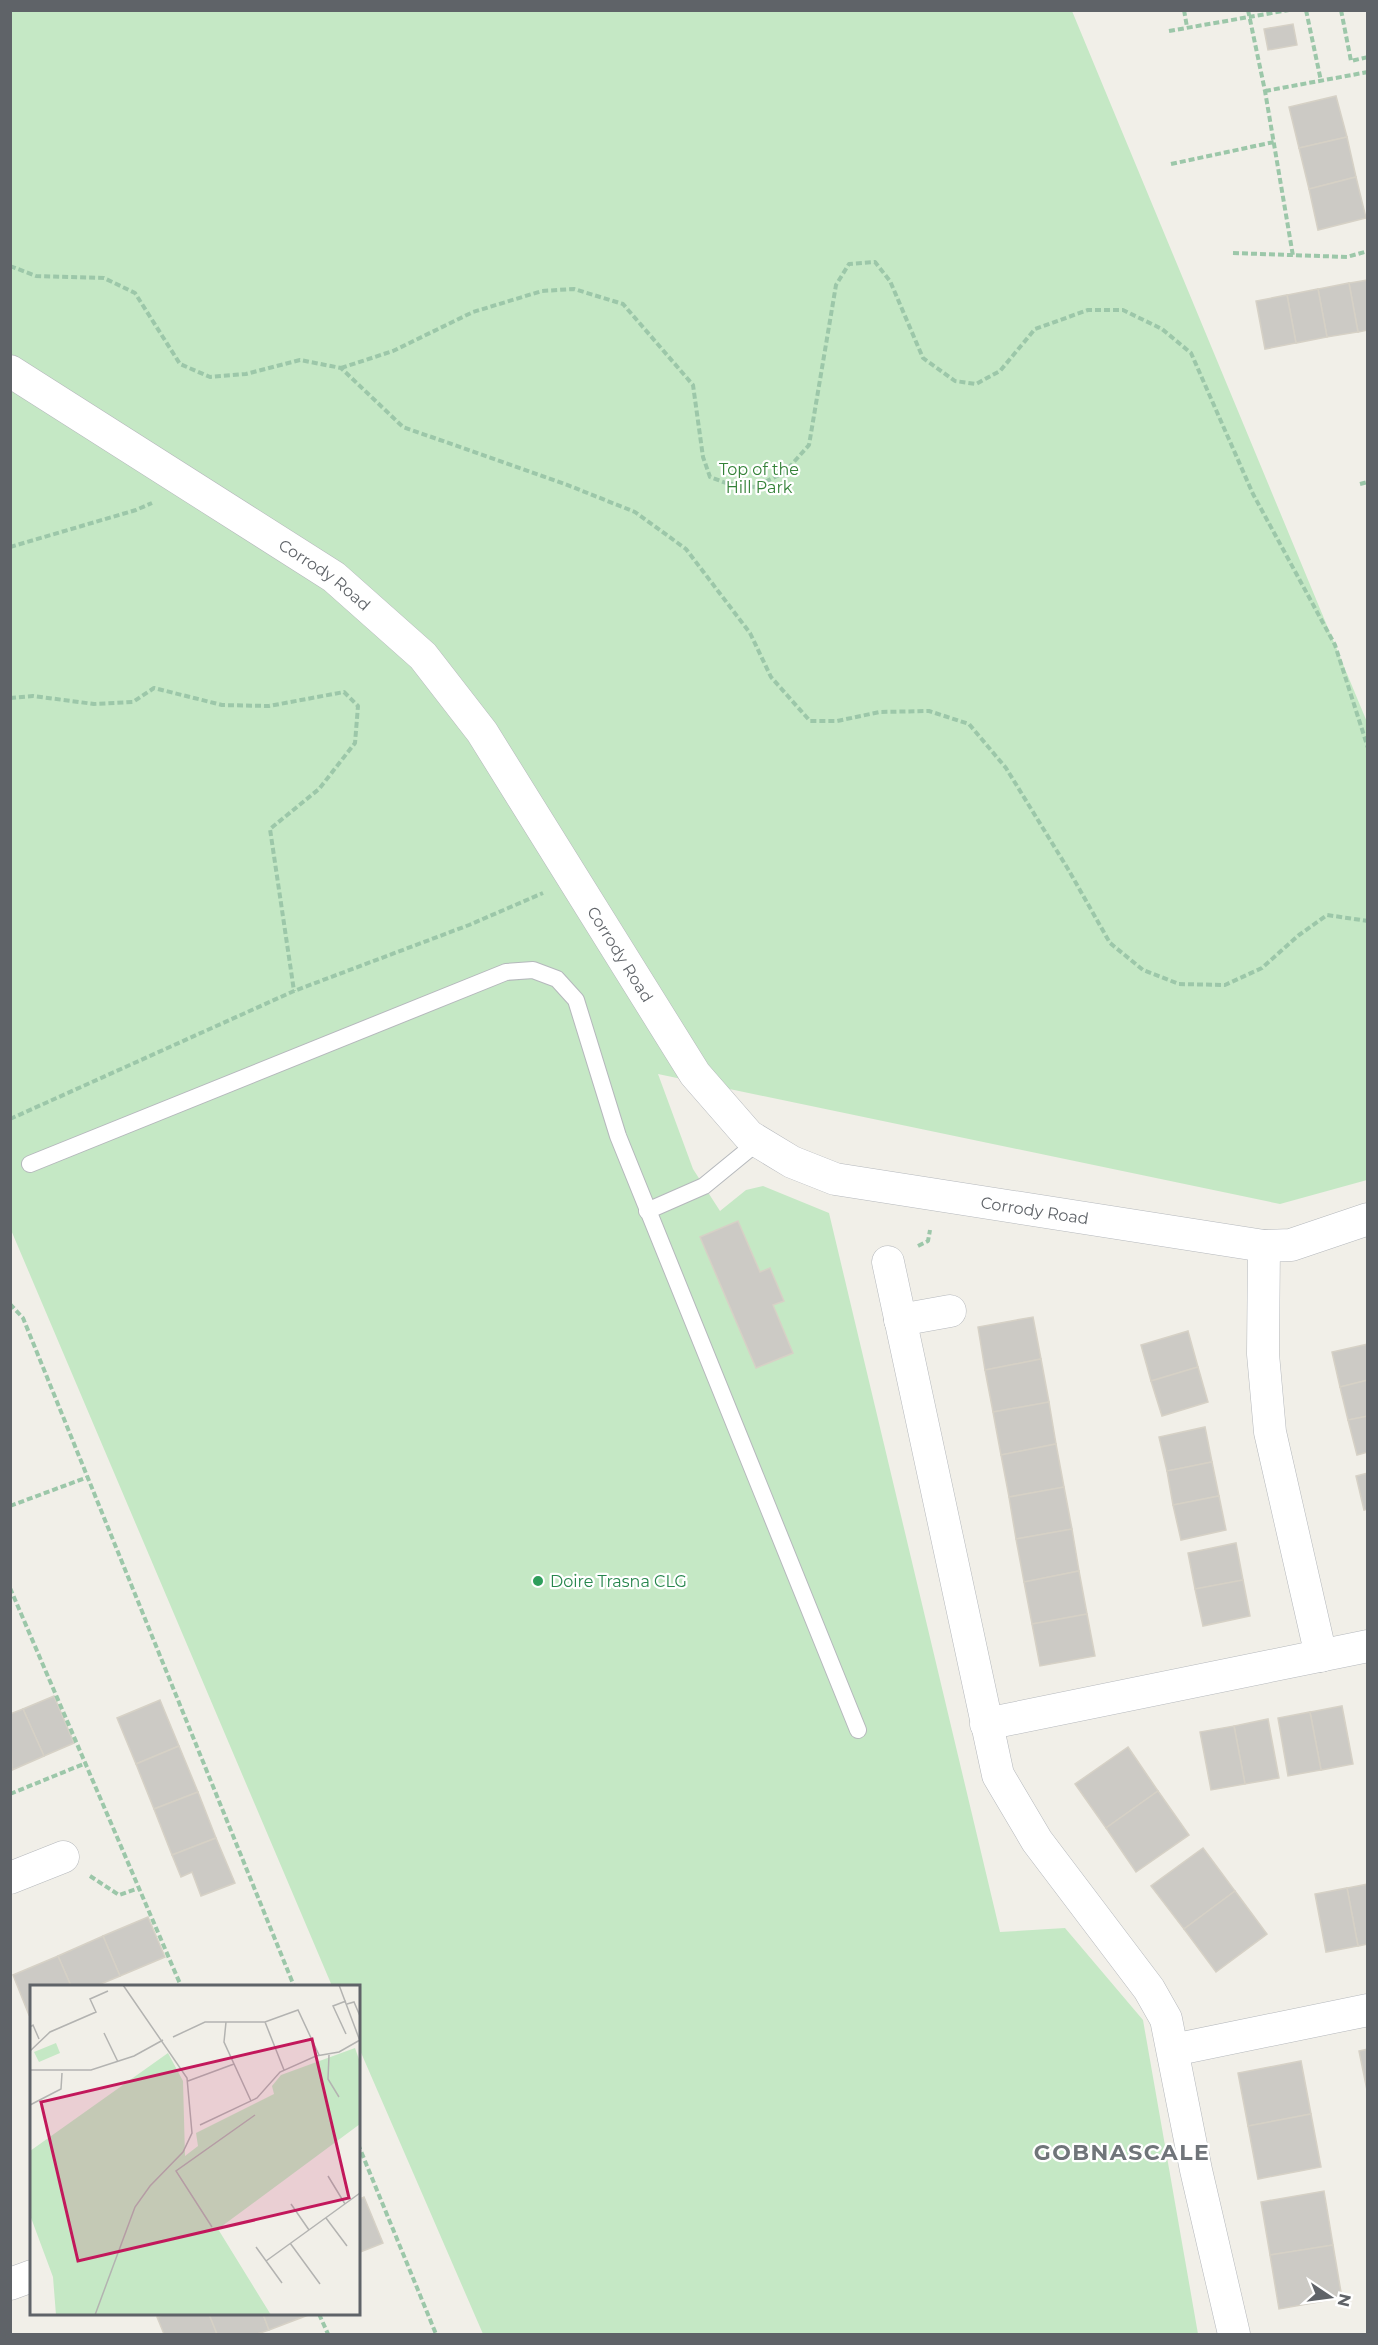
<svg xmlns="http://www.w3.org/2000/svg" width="1378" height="2345" viewBox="0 0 1378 2345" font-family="Montserrat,sans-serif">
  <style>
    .green { fill: #c5e8c5 }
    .building { fill: #cccac5; stroke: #d6d1c6; stroke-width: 1.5 }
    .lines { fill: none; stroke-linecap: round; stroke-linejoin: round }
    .service-casing { stroke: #b5b8bc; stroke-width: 18 }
    .minor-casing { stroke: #b5b8bc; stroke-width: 33 }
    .path { stroke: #9cc7a9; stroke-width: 4; stroke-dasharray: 6 3; stroke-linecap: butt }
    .service { stroke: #fff; stroke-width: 16 }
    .minor { stroke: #fff; stroke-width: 32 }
    .leisure-dot { fill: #2e9e5b; stroke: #fff; stroke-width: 2 }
    .labels { text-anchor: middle; stroke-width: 4.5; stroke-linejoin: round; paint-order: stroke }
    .park-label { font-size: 16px; fill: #348238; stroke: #fff }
    .street-label { font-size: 16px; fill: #5f6368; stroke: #fff }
    .leisure-label { font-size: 16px; fill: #27864d; stroke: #fff; text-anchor: start }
    .district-label { font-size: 22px; font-weight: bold; letter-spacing: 1.5px; fill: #70757a; stroke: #fff }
    .inset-road { fill: none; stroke: #b3b3b1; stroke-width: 1.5 }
    .view { fill: #c2185b; fill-opacity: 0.15; stroke: #c2185b; stroke-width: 3 }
    .inset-edge { fill: none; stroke: #5f6368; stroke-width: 3 }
  </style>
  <rect width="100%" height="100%" fill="#f1efe8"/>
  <polygon class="green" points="10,11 1072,11 1367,722 1367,1180 1280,1204 658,1074 693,1169 720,1211 746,1190 763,1186 829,1213 1000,1932 1065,1928 1143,2020 1198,2334 483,2334 359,2048 358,1986 332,1986 11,1230"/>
  <g class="building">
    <polygon points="1293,24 1297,45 1268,50 1264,29"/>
    <polygon points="1336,96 1347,137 1299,148 1289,107"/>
    <polygon points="1347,137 1356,177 1309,189 1299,148"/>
    <polygon points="1356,177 1366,218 1318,230 1309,189"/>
    <polygon points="1368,280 1368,330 1358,332 1349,283"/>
    <polygon points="1349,283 1358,332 1327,337 1318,289"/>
    <polygon points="1318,289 1327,337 1296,343 1287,295"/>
    <polygon points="1287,295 1296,343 1265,349 1256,301"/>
    <polygon points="738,1221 760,1272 770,1268 784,1301 773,1305 793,1353 756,1368 700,1237"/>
    <polygon points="1033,1317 1041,1359 985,1370 978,1327"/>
    <polygon points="1188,1331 1198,1367 1151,1381 1141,1345"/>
    <polygon points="1368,1344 1368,1380 1340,1387 1332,1352"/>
    <polygon points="1041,1359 1049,1402 993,1412 985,1370"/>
    <polygon points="1198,1367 1208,1402 1162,1416 1151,1381"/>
    <polygon points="1368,1380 1368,1416 1348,1420 1340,1387"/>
    <polygon points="1049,1402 1056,1444 1001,1455 993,1412"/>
    <polygon points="1368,1416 1368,1452 1357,1455 1348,1420"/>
    <polygon points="1205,1427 1212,1462 1167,1471 1159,1437"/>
    <polygon points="1056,1444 1064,1487 1009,1497 1001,1455"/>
    <polygon points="1212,1462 1219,1496 1173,1505 1167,1471"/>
    <polygon points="1368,1473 1368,1509 1364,1510 1356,1476"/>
    <polygon points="1064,1487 1072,1529 1016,1539 1009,1497"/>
    <polygon points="1219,1496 1226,1530 1181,1540 1173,1505"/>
    <polygon points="1072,1529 1079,1571 1024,1582 1016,1539"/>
    <polygon points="1236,1543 1243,1580 1195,1589 1188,1553"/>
    <polygon points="1079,1571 1087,1614 1032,1624 1024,1582"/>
    <polygon points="1243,1580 1250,1616 1203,1626 1195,1589"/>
    <polygon points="1087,1614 1095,1656 1040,1666 1032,1624"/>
    <polygon points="54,1696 74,1743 44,1756 23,1709"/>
    <polygon points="160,1700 179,1746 136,1764 117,1718"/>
    <polygon points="1342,1706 1353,1764 1321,1770 1310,1712"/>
    <polygon points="23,1709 44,1756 12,1770 10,1714"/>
    <polygon points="1310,1712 1321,1770 1288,1776 1278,1718"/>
    <polygon points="1268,1719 1279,1778 1245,1784 1234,1726"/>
    <polygon points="1234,1726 1245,1784 1211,1790 1200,1732"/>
    <polygon points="179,1746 198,1792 154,1809 136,1764"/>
    <polygon points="1128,1747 1158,1791 1106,1828 1075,1784"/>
    <polygon points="1158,1791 1189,1835 1136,1872 1106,1828"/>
    <polygon points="198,1792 216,1838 172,1855 154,1809"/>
    <polygon points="216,1838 235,1883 201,1896 192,1872 181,1877 172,1855"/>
    <polygon points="1203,1848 1235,1891 1184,1929 1151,1886"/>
    <polygon points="1368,1884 1368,1944 1358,1946 1347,1888"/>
    <polygon points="1347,1888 1358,1946 1326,1952 1315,1894"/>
    <polygon points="1235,1891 1267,1934 1216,1972 1184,1929"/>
    <polygon points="148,1917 165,1957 120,1976 103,1936"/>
    <polygon points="103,1936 120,1976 96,1986 71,1986 58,1956"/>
    <polygon points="58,1956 71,1986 32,1986 32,2014 29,2015 13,1975"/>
    <polygon points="1368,2049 1368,2095 1359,2051"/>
    <polygon points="1301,2061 1311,2114 1248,2126 1238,2073"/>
    <polygon points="1311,2114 1321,2167 1258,2179 1248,2126"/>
    <polygon points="1324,2191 1333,2245 1270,2255 1261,2202"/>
    <polygon points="364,2197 383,2243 358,2253 358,2200"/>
    <polygon points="1333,2245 1342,2298 1279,2309 1270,2255"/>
    <polygon points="166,2314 209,2314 217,2334 164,2334 157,2317"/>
    <polygon points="209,2314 263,2314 269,2330 257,2334 217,2334"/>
    <polygon points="263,2314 311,2314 269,2330"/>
  </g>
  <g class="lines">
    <defs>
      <g id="service">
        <polyline points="30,1164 506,972 533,970 557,979 576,1000 618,1136 858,1730"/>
        <polyline points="647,1211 704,1186 759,1141"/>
      </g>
      <g id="minor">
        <path id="s1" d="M10,371L334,577L423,656L482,732L695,1074L749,1136L792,1162L835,1179L1264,1246L1291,1245L1368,1219"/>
        <polyline points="1264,1246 1263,1354 1270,1432 1321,1656"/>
        <polyline points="888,1262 998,1775 1037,1841 1149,1989 1166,2019 1196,2170 1234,2334"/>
        <polyline points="900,1320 950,1311"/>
        <polyline points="986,1724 1368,1646"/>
        <polyline points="10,1878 63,1857"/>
        <polyline points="1173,2050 1368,2010"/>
        <polyline points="10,2284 32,2276"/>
      </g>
    </defs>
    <use href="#service" class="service-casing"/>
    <use href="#minor" class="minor-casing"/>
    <g class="path">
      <polyline points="1184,10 1187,27"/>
      <polyline points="1248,10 1265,91 1293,256"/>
      <polyline points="1306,10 1321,81"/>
      <polyline points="1341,10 1351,61 1368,57"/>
      <polyline points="1169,31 1289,10"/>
      <polyline points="1265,91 1368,72"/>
      <polyline points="1171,164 1274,142"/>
      <polyline points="1233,253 1347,257 1368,251"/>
      <polyline points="10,266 36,276 104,278 135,293 180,364 210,377 246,374 300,360 341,368 403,427 565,484 635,512 686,549 750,633 771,677 810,721 837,721 880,712 929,711 969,724 1006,768 1068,869 1110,943 1143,970 1179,984 1225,985 1262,968 1299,935 1327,915 1368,921"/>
      <polyline points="341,368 393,351 473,312 542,291 574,289 623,304 693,385 703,457 710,477 726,483 755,487 785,472 809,445 836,285 849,264 875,262 890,281 923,358 955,381 976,384 1000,371 1035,329 1088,310 1123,310 1162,329 1191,353 1253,494 1335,645 1368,748"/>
      <polyline points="1360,484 1368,482"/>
      <polyline points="10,547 136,510 152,503"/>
      <polyline points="10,698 33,696 94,704 133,702 154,688 222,705 269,706 344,692 358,706 355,743 319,789 270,829 294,991"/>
      <polyline points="10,1119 294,991 469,925 543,893"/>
      <polyline points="918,1246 928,1241 930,1230"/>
      <polyline points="10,1304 23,1318 294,1986"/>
      <polyline points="10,1506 88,1477"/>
      <polyline points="10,1588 181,1986"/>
      <polyline points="10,1794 86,1763"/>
      <polyline points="90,1876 119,1895 139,1888"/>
      <polyline points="358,2144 436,2334"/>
      <polyline points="319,2314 328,2334"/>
    </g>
    <use href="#service" class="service"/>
    <use href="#minor" class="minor"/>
  </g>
  <circle class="leisure-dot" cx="538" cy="1581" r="6"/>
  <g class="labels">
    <g class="park-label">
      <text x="759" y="475">Top of the<tspan x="759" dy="18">Hill Park</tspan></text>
    </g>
    <g class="street-label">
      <text dy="6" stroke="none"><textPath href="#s1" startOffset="375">Corrody Road</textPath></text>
      <text dy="6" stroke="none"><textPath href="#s1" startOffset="861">Corrody Road</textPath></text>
      <text dy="6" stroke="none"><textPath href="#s1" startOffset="1383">Corrody Road</textPath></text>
    </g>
    <g class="leisure-label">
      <text x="550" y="1587">Doire Trasna CLG</text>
    </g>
    <g class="district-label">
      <text x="1122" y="2160">GOBNASCALE</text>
    </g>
  </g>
  <g transform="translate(30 1985)">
    <rect width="330" height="330" fill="#f1efe8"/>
    <path d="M26,58L30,68L9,77L4,67ZM325,63L330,77V139L188,244L241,330H26L23,292L0,230V166L138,68L153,96L155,171L168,161L166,148L244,109L242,101L251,90Z" fill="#c5e8c5"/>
    <path class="inset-road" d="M309,0L330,56M316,16L303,21L316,49M317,19L324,17L330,31M196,37L194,57L221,116M235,37L254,85M0,42L3,40L9,54M74,48L88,77M143,52L175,37H235L268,25L289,70M0,66L20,47L66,27L60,14L78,6M299,70L298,94L309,112M0,85H61L104,71L133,55M158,96L204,79M0,120L31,104L32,88M170,140L227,113L250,87L286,71L309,67L330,55M298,191L315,219M261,219L279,245M296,233L317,261M182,242L146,186L225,130M260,258L290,299M226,262L252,298M236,276L330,208M65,330L105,222L120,201L153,167L162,148L157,93L93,0"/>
    <path class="view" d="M282,54L319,213L48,276L11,117Z"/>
    <rect width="330" height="330" class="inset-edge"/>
  </g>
  <rect width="1378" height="2345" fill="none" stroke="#5f6368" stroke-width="24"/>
  <g transform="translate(1330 2297) rotate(103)" stroke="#ffffff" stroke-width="4.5" paint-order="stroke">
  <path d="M0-4.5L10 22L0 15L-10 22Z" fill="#5f6368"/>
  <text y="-9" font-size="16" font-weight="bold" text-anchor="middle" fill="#5f6368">N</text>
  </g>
</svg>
